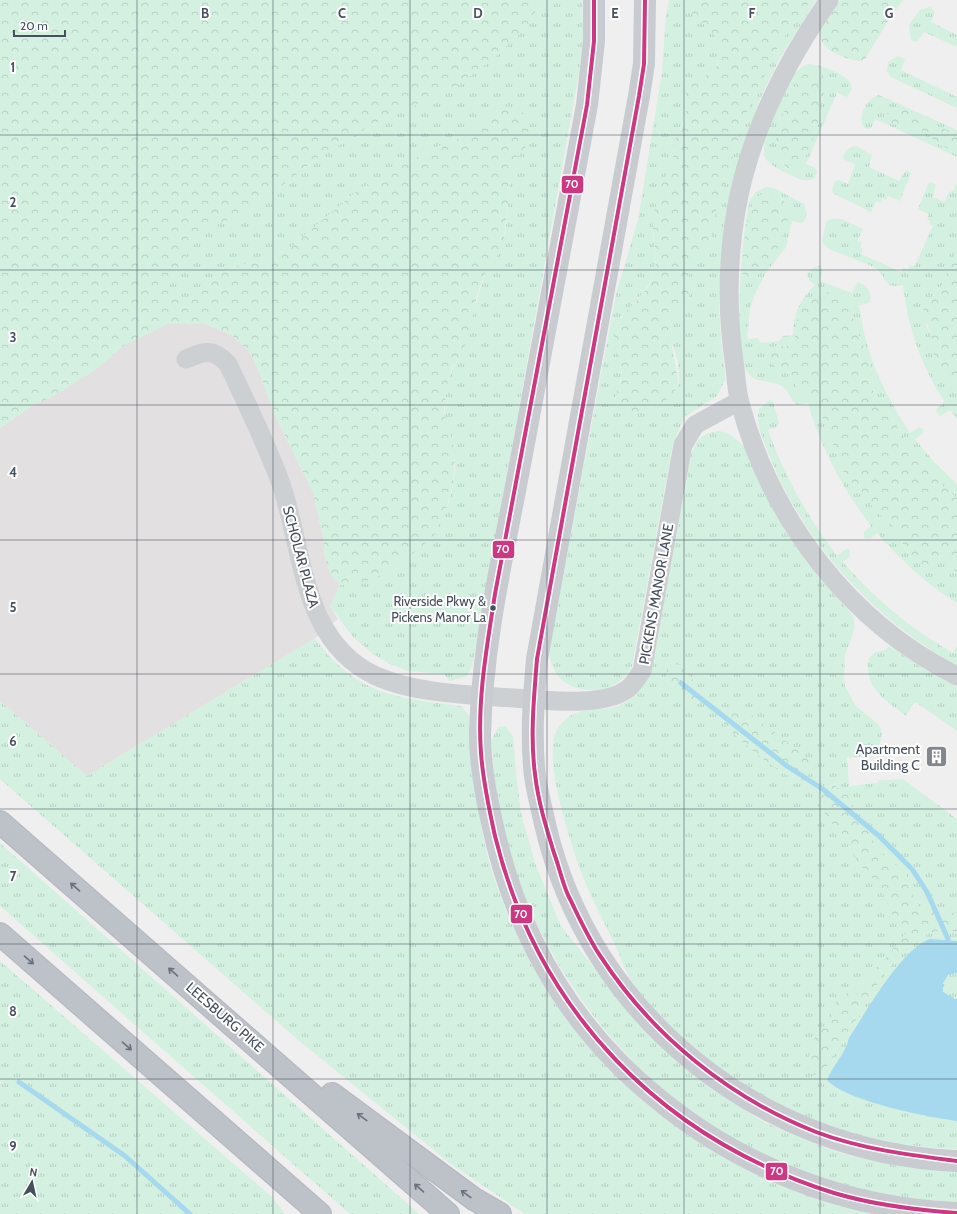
<svg xmlns="http://www.w3.org/2000/svg" width="957" height="1214" viewBox="0 0 957 1214" font-family="Cabin,sans-serif">
  <style>
    .education { fill: #e2e0e1 }
    .grass { fill: url(#grass-tufts); fill-rule: evenodd }
    .forest { fill: url(#forest-crowns) }
    .water { fill: #a6d9ee }
    .lines { fill: none; stroke-linecap: round; stroke-linejoin: round }
    .stream { stroke: #a6d9ee; stroke-width: 5 }
    .highway-casing { stroke: #b4b7bf; stroke-width: 24 }
    .minor { stroke: #cdd0d3; stroke-width: 19 }
    .major { stroke: #c8cbd0; stroke-width: 22 }
    .highway { stroke: #bdc1c8; stroke-width: 22 }
    .bus-1-casing { stroke: #fff; stroke-width: 7 }
    .bus-1 { stroke: #cd3883; stroke-width: 4 }
    .oneway { stroke: #6a717c }
    .grid { fill: none; stroke: #464f5c; stroke-width: 1; stroke-opacity: 0.55 }
    .bus-dot { fill: #464f5c; stroke: #fff; stroke-width: 1.5 }
    .labels { text-anchor: middle; stroke-width: 4; stroke-linejoin: round; paint-order: stroke }
    .bus-label { font-size: 13px; fill: #464f5c; stroke: #fff; text-anchor: end }
    .street-label { font-size: 14px; fill: #464f5c; stroke: #fff }
    .poi-label { font-size: 14px; fill: #464f5c; stroke: #fff; text-anchor: end }
    .grid-label { font-size: 13px; text-anchor: middle; font-weight: bold; fill: #464f5c; stroke: #fff; stroke-width: 4; stroke-linejoin: round; paint-order: stroke }
    .line-badge { stroke: #fff; stroke-width: 1.5 }
    .badge-label { font-size: 11px; text-anchor: middle; font-weight: bold; fill: #fff }
  </style>
  <defs>
    <pattern id="grass-tufts" width="24" height="20" patternUnits="userSpaceOnUse"><rect width="24" height="20" fill="#d3f0e0"/><path d="M3 7l-1-3M5 7V3M7 7l1-3M15 17l-1-3M17 17v-4M19 17l1-3" fill="none" stroke="#b6d0c3"/></pattern>
    <pattern id="forest-crowns" width="20" height="18" patternUnits="userSpaceOnUse"><rect width="20" height="18" fill="#d3f0e0"/><path d="M2 6a3 3 0 1 1 6 0M12 15a3 3 0 1 1 6 0" fill="none" stroke="#b6d0c3"/></pattern>
  </defs>
  <rect width="100%" height="100%" fill="#f0efef"/>
  <polygon class="education" points="167,324 205,324 232,335 249,351 258,369 276,418 313,492 323,537 325,557 331,575 340,585 330,606 338,619 315,638 87,776 0,701 0,428 32,406 55,395 96,369 123,346"/>
  <g class="grass">
    <path d="M540,0H582L583,39L579,73L473,663L467,676L450,681L444,674L408,671L390,664L373,654L353,637L330,606L340,585C371,585 393,570 413,547C421,538 444,515 448,505C453,490 457,468 454,452C452,438 445,424 445,410C444,391 449,372 460,356L486,270L505,236L511,174L516,158L525,148L504,106L461,138L434,148L358,190L291,247L272,258L240,265L224,272L201,292L185,300L173,297L169,289L170,279L195,243L216,225L241,214L270,195L318,158L370,126L454,88L494,58L531,22Z"/>
    <path d="M669,0H690V10L715,34L719,45V60L714,71L691,86L685,95L686,114L674,144L673,160L670,170L662,184L653,237L655,250V269L652,278L644,292L621,317L620,365L622,375L619,384L679,386L678,361L671,341L672,316L687,305L690,290L688,269L696,258L708,248L720,193L729,174L734,151L751,101L775,51L794,21L806,6L816,0L778,61L760,99L745,140L721,259L719,307L721,342L725,372V380L717,396L684,417L673,444L632,666C627,675 618,685 607,688C591,693 565,689 556,673C552,667 550,659 549,652L616,294L638,220L662,72L666,15Z"/>
    <polygon points="930,7 935,12 931,22 957,35 957,47 924,32 917,42 911,40 909,25 920,10"/>
    <polygon points="898,56 905,59 901,70 957,97 957,108 891,77 887,72 888,62"/>
    <path d="M808,64C818,64 842,73 848,80C851,83 851,86 852,89L847,97L837,93L806,164L814,167L817,171L815,178C806,183 798,179 789,174C782,171 768,165 765,157C759,143 783,90 792,77C797,71 801,67 808,64ZM824,95L818,112V126L801,166L786,169L777,155V149Z"/>
    <path d="M879,95L957,130V157L875,119L871,128L866,129C855,120 867,97 879,95Z"/>
    <path d="M856,146L872,155L869,167L899,181L906,170L911,173L900,201L888,196L886,200L882,198L880,203L876,201L871,212L834,194L832,190L834,182L839,180L848,184L855,164L845,160L843,157C845,151 849,147 856,146Z"/>
    <path d="M931,182L936,185L933,197L944,202L949,192L953,191L957,183V249L941,287L933,295L926,326L932,337L940,372L949,377L957,384V419L950,410L940,416L936,412L937,408L945,402C921,366 908,328 903,285C882,289 889,278 874,267L829,249L822,242L826,222C838,213 850,224 863,229L857,241L862,243L860,247L863,249L861,254L901,272L903,268L908,269L910,265L914,267L933,226L929,224L930,221L927,219L929,214L918,209L928,184Z"/>
    <path d="M766,187L774,188L804,204C807,210 808,219 802,223L792,221L786,247L765,274L754,296L750,309L747,339L758,338L761,343L779,341L783,336L793,335C793,314 800,300 815,285L809,280L807,274L814,267L820,266L823,270L820,281L852,293L858,282C866,284 874,294 869,303L859,305C862,318 863,332 867,344C876,377 892,405 910,433L919,427L924,430L922,434L915,439L936,464L957,484V498L943,486L936,476L912,451L883,404L873,392L872,371L868,356L856,329L853,317V308L836,290C799,300 800,301 795,338L787,346L770,347L767,351C773,375 787,367 795,381C797,386 797,391 800,396L809,398L817,403L845,475L881,516L900,532C901,547 913,565 929,567L938,555L946,557L957,575V603C927,585 900,559 877,533L870,539L864,538V532L871,526C842,488 821,448 808,403L797,405C790,400 790,391 782,386C772,380 756,384 748,373C732,351 742,229 750,200L756,192ZM778,197L785,200C778,223 771,270 748,282Z"/>
    <path d="M769,400L773,402L779,423L777,427L768,430C784,476 808,517 837,556L846,549L850,550V556L843,562C875,599 911,629 953,653L957,645V665C943,659 930,649 918,641C852,594 797,528 768,452C763,439 755,423 759,409Z"/>
    <path d="M719,431L728,433L744,446L785,531L805,560L853,616L855,628L845,655L844,677L845,686L855,705L880,726L882,733L878,752L874,755L847,758L849,786L877,783L880,780L903,779L957,819V1149C836,1147 710,1084 636,988C627,977 622,960 616,947C600,914 583,883 573,848C564,820 548,766 554,738C555,731 559,727 563,722C579,704 601,714 620,705C637,698 645,684 652,668L691,456C696,440 701,433 719,431Z"/>
    <path d="M315,638C355,695 398,698 461,706L469,716C474,770 476,822 493,874C549,1052 693,1173 873,1214H525L451,1164L298,1040L0,779V701L87,776Z"/>
    <path d="M889,646L924,669L957,687V731L917,703H914L906,716C890,703 869,692 868,669C867,662 869,657 875,652L885,650Z"/>
    <path d="M505,726L513,736L516,773L521,813L529,842L536,866L561,926L637,1023L675,1060L713,1090L764,1122L828,1149L851,1156L910,1168L957,1172V1202C915,1200 873,1194 833,1183C818,1179 803,1171 788,1165C655,1111 559,999 512,864C501,831 495,794 493,759C493,753 491,746 492,740C493,736 496,731 498,727Z"/>
    <polygon points="0,843 419,1214 350,1214 0,906"/>
    <polygon points="0,961 273,1198 285,1214 0,1214 0,1085 2,1083 0,1081"/>
  </g>
  <g class="forest">
    <polygon points="0,0 540,0 531,22 494,58 454,88 370,126 318,158 270,195 241,214 216,225 195,243 170,279 169,289 173,297 185,300 201,292 224,272 240,265 272,258 291,247 358,190 434,148 461,138 504,106 518,108 528,118 531,136 525,148 516,158 511,174 503,248 486,270 477,295 468,339 460,356 452,368 448,380 444,411 455,453 453,484 447,507 435,534 420,548 387,572 370,580 356,585 340,585 331,575 325,557 323,537 313,492 276,418 258,369 249,351 232,335 205,324 167,324 123,346 96,369 55,395 32,406 0,428"/>
    <path d="M690,0H815L806,6L794,21L775,52L751,101L734,151L729,174L720,193L708,248L696,258L688,269L690,290L687,305L672,316L671,341L679,386L665,401L645,413L623,412L615,400C616,392 622,381 622,374C621,359 611,348 615,333C620,309 646,299 653,276C660,255 650,234 654,213C656,204 659,193 662,184C666,176 670,170 672,162C674,156 673,150 674,144C676,133 685,124 686,113C686,107 684,101 685,95C690,77 717,78 719,59C722,35 705,26 689,10Z"/>
    <path d="M840,0H903L888,21L865,59L859,61C843,58 816,50 821,29C823,19 834,8 840,0Z"/>
    <polygon points="813,69 823,75 826,86 818,112 818,126 802,166 795,173 790,173 777,155 776,131 793,90 803,75"/>
    <polygon points="894,107 902,108 937,126 957,134 957,151 941,146 925,132 904,128 891,123 887,114 890,109"/>
    <path d="M763,193C775,194 784,198 791,209L779,247L754,279L748,282C747,280 745,279 744,277C739,265 747,209 755,199C757,197 760,195 763,193Z"/>
    <polygon points="957,249 957,394 957,384 949,377 940,372 935,364 932,337 923,314 925,305 941,287"/>
    <path d="M836,290L849,297L853,308V317L856,329L868,356L872,371L873,392L883,404L912,451L936,476L943,486L957,498V575L946,557L938,555L929,567C913,565 901,547 900,532L881,516L845,475L817,403L809,398L800,396C797,391 797,386 795,381C787,367 773,375 767,351L770,347L787,346L795,338C800,300 799,300 836,290Z"/>
    <polygon points="673,664 680,665 698,686 697,695 691,701 678,694 666,680 667,669"/>
    <path d="M729,706L744,709L809,759L813,768L803,783C774,771 742,744 722,721Z"/>
    <polygon points="823,786 835,786 848,795 856,813 866,826 878,851 906,873 913,897 920,907 929,911 957,913 957,932 949,930 932,932 917,939 903,949 865,1002 861,1014 850,1027 841,1045 823,1072 814,1075 808,1069 809,1056 815,1036 831,1018 837,999 849,992 859,994 872,971 881,964 908,930 892,914 879,885 858,863 847,839 830,821 818,803 816,795"/>
  </g>
  <path class="water" d="M930,939L957,941V973L948,975L943,983V992L955,999H957V1121C927,1117 846,1101 827,1080C833,1065 846,1053 849,1038C866,1012 902,948 930,939Z"/>
  <g class="lines">
    <g class="stream">
      <polyline points="681,683 787,766 824,790 879,836 912,869 927,892 948,939"/>
      <polyline points="19,1082 125,1156 190,1214"/>
    </g>
    <defs>
      <g id="highway">
        <polyline points="0,822 448,1214"/>
        <polyline points="0,934 320,1214"/>
        <polyline points="332,1094 474,1199 500,1214"/>
      </g>
    </defs>
    <use href="#highway" class="highway-casing"/>
    <g class="minor">
      <path d="M829,0C785,63 749,135 736,211C727,263 727,316 735,368C736,380 737,392 740,403C771,519 849,622 957,676"/>
      <path d="M186,359C205,351 213,348 228,364C246,402 265,441 280,481C304,548 300,641 376,676C418,695 480,695 526,699C554,701 603,706 626,690C633,686 637,677 642,671L683,445L695,425L739,401"/>
    </g>
    <g class="major">
      <path d="M594,0V41L587,105C565,221 544,338 522,454C505,547 482,640 480,735C480,762 485,791 491,818C514,930 568,1026 658,1099C742,1168 847,1209 957,1213"/>
      <path d="M645,0L644,64L639,96L537,659C534,694 531,730 534,766C535,785 541,805 545,824C589,1016 761,1153 957,1161"/>
    </g>
    <use href="#highway" class="highway"/>
    <defs>
      <g id="bus-1">
        <path d="M594,0V41L587,105L495,594C487,646 477,700 481,753C483,781 489,809 495,836C538,1012 662,1139 834,1193C874,1205 916,1210 957,1213"/>
        <path d="M645,0L644,64L639,96L537,659C534,697 530,736 535,774C538,801 546,827 554,853C559,866 562,882 568,895C578,915 588,938 601,957C652,1035 729,1098 816,1132C861,1149 909,1155 957,1161"/>
      </g>
    </defs>
    <use href="#bus-1" class="bus-1-casing"/>
    <use href="#bus-1" class="bus-1"/>
  </g>
  <defs><path id="oneway-shaft" d="M-6 0H5M1.5-3L5.5 0L1.5 3" fill="none" stroke-width="1.6" stroke-linecap="round" stroke-linejoin="round"/></defs>
  <g class="oneway">
    <use href="#oneway-shaft" transform="translate(75 887) rotate(-139)"/>
    <use href="#oneway-shaft" transform="translate(29 960) rotate(41)"/>
    <use href="#oneway-shaft" transform="translate(173 972) rotate(-139)"/>
    <use href="#oneway-shaft" transform="translate(127 1046) rotate(41)"/>
    <use href="#oneway-shaft" transform="translate(362 1117) rotate(-144)"/>
    <use href="#oneway-shaft" transform="translate(419 1188) rotate(-139)"/>
    <use href="#oneway-shaft" transform="translate(466 1194) rotate(-144)"/>
  </g>
  <path class="grid" d="M137,0V1214M273,0V1214M410,0V1214M547,0V1214M684,0V1214M820,0V1214M0,135H957M0,270H957M0,405H957M0,540H957M0,674H957M0,809H957M0,944H957M0,1079H957"/>
  <defs>
    <symbol id="building-square" viewBox="-11 -11 22 22"><rect x="-9" y="-9" width="18" height="18" rx="4" fill="#82878f" stroke="#fff"/><path d="M-4-6H4V6H1V3H-1V6H-4ZM-2.5-4.3h1.7v1.8h-1.7ZM.8-4.3h1.7v1.8H.8ZM-2.5-1h1.7V.8h-1.7ZM.8-1h1.7V.8H.8Z" fill="#fff"/></symbol>
  </defs>
  <g fill-rule="evenodd">
    <use href="#building-square" x="924" y="744" width="25" height="25"/>
  </g>
  <circle class="bus-dot" cx="493" cy="608" r="3.5"/>
  <g class="labels">
    <g class="bus-label">
      <text x="486" y="606">Riverside Pkwy &amp;<tspan x="486" dy="16">Pickens Manor La</tspan></text>
    </g>
    <g class="street-label">
      <text transform="translate(301 557) rotate(75)" y="5">SCHOLAR PLAZA</text>
      <text transform="translate(656 594) rotate(-80)" y="5">PICKENS MANOR LANE</text>
      <text transform="translate(225 1017) rotate(41)" y="5">LEESBURG PIKE</text>
    </g>
    <g class="poi-label">
      <text x="920" y="754">Apartment<tspan x="920" dy="16">Building C</tspan></text>
    </g>
  </g>
  <g class="grid-label">
    <text x="205" y="18">B</text>
    <text x="342" y="18">C</text>
    <text x="478" y="18">D</text>
    <text x="615" y="18">E</text>
    <text x="752" y="18">F</text>
    <text x="889" y="18">G</text>
    <text x="13" y="72">1</text>
    <text x="13" y="207">2</text>
    <text x="13" y="342">3</text>
    <text x="13" y="477">4</text>
    <text x="13" y="612">5</text>
    <text x="13" y="746">6</text>
    <text x="13" y="881">7</text>
    <text x="13" y="1016">8</text>
    <text x="13" y="1151">9</text>
  </g>
  <g class="line-badge">
    <rect x="561" y="175" width="23" height="19" rx="4" fill="#cd3883"/>
    <rect x="492" y="540" width="23" height="19" rx="4" fill="#cd3883"/>
    <rect x="510" y="904" width="23" height="20" rx="4" fill="#cd3883"/>
    <rect x="765" y="1162" width="23" height="19" rx="4" fill="#cd3883"/>
  </g>
  <g class="badge-label">
    <text x="572" y="188">70</text>
    <text x="503" y="553">70</text>
    <text x="521" y="918">70</text>
    <text x="777" y="1175">70</text>
  </g>
  <g transform="translate(32 1182) rotate(9)" stroke="#ffffff" stroke-width="3" paint-order="stroke">
  <path d="M0-3L7 15L0 10L-7 15Z" fill="#464f5c"/>
  <text y="-6" font-size="11" font-weight="bold" text-anchor="middle" fill="#464f5c">N</text>
  </g>
  <path d="M14 30v6h51v-6" fill="none" stroke="#464f5c" stroke-width="2"/>
  <text x="20" y="30" font-size="12" fill="#464f5c" stroke="#ffffff" stroke-width="3" paint-order="stroke">20 m</text>
</svg>
